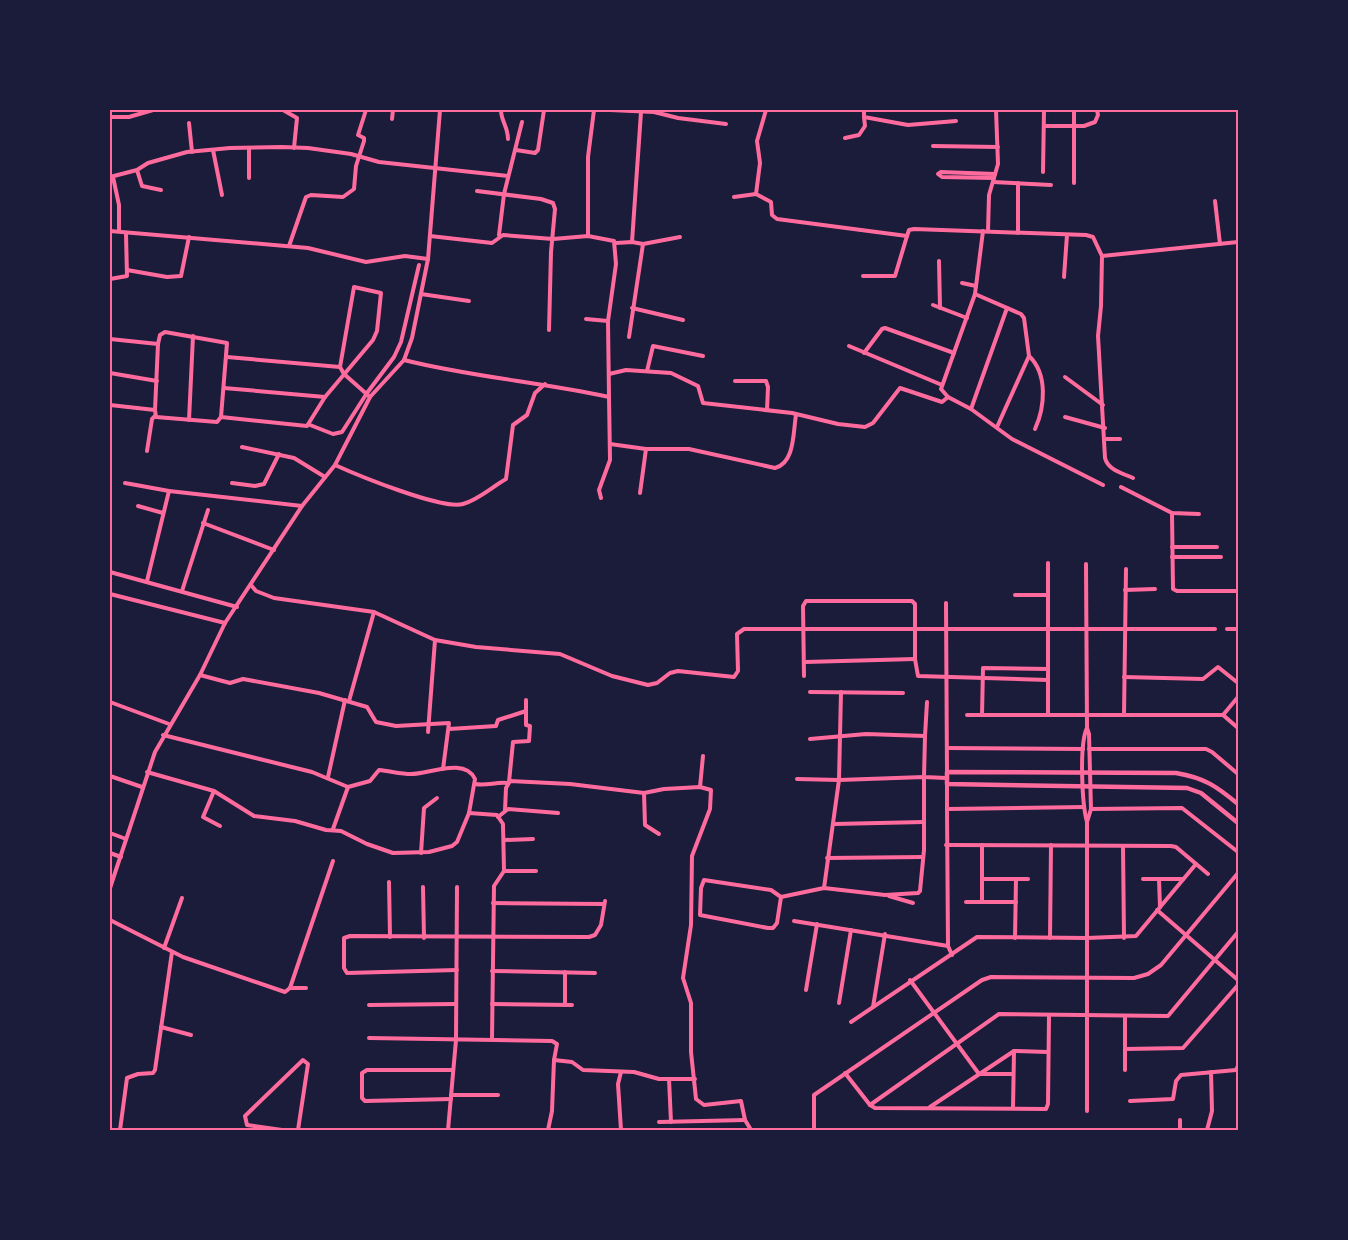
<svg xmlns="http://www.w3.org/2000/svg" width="1348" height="1240" viewBox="0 0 1348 1240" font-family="Signika,sans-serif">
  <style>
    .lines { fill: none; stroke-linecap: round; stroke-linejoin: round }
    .minor { stroke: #ff6b9d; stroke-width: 4 }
    .tertiary { stroke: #ff6b9d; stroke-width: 4.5 }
    .neatline { fill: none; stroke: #ff6b9d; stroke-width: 2 }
  </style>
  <rect width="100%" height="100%" fill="#1b1b3a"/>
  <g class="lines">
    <g class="minor">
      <polyline points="283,110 297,118 294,148"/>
      <path d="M501,110C501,121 508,127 508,139"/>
      <polyline points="610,110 654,112 678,118 726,124"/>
      <polyline points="864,110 864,117 908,125 956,121"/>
      <polyline points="110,117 129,117 153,110"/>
      <polyline points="392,119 393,110"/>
      <polyline points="189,123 192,152"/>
      <polyline points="1044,126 1084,126 1095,122 1098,115 1097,110"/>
      <polyline points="845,138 859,135 865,126 864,117"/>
      <polyline points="933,146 998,147"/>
      <polyline points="213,150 222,195"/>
      <polyline points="516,150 535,153 538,150 544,110"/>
      <polyline points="137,170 142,186 161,190"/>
      <polyline points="1043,172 1044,110"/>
      <polyline points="110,177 137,170 148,163 187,152 230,148 282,147 308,148 351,154 379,162 508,176"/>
      <polyline points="113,177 119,205 119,231"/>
      <polyline points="249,178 249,149"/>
      <polyline points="994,178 942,177 938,174 941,172 995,174"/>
      <polyline points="993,182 1051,185"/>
      <polyline points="1074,183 1074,110"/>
      <polyline points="477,191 541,199 553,203 555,209 551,252 549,330"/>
      <polyline points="756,194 760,163 757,141 766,110"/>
      <polyline points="734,197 756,194 771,202 772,215 777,219 907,236"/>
      <polyline points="1215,201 1220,244"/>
      <polyline points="110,231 308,248 366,262 405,256 428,259"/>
      <polyline points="983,231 975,294 941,389 948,397 971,409 1012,439 1103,485"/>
      <polyline points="988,231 989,195 998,164 996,110"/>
      <polyline points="1018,233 1018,183"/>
      <polyline points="499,235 504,194 522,122"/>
      <polyline points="430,236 492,243 503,235 553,239 588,236 614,241 616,264 608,321 609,397"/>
      <polyline points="588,236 588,157 594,110"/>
      <polyline points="632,242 641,112"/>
      <polyline points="616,243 632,242 643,244 680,237"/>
      <polyline points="289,246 306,197 311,195 343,197 354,189 356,166 364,141 364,138 358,135 366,110"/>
      <polyline points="1102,256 1238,242"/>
      <polyline points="939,261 940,308"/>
      <polyline points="127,270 167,277 181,276 189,237"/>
      <path d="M863,276H895L907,236L909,230L914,229L1086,235L1093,237L1102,256L1101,306L1098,336L1105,458C1108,470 1122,473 1133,478"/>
      <polyline points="1064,277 1067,235"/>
      <polyline points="110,279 127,276 126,234"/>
      <polyline points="962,283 976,286"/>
      <polyline points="421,294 469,301"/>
      <polyline points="975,294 1021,314 1024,318 1029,356 997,427"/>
      <polyline points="933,305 967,318"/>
      <polyline points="632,308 683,320"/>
      <polyline points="586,319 608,321"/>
      <polyline points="629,337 643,244"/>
      <polyline points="110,339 158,344"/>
      <polyline points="849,346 942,385"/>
      <polyline points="864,353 882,329 885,328 954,353"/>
      <path d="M1029,356C1048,374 1045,407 1035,429"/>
      <polyline points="227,357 340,367"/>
      <path d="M404,360C471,377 541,382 609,397L610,460L599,490L601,498"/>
      <polyline points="647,371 653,346 703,356"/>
      <polyline points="110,373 157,381"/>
      <polyline points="609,374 626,370 671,373 698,386 703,403 792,413 838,424 865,427 873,423 900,388 942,402 948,397"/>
      <polyline points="1065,377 1103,405"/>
      <polyline points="735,381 766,381 768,387 767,410"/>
      <polyline points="224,388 325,397"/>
      <polyline points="110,405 155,410 156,417 217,422 221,417 307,426 325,397 373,340 377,331 381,293 354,287 340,367 344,374 370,397"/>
      <polyline points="971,409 1007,308"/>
      <polyline points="155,410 158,344 160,335 165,332 227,343 221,417"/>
      <polyline points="1065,417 1105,428"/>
      <polyline points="189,420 193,336"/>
      <polyline points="310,425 333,434 342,432 367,393 394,357 401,342 419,265"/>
      <polyline points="1105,439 1120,439"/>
      <path d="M610,444L646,449H689L775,468C795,463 793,432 796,415"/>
      <polyline points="242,447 294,458 325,477"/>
      <polyline points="147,451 152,419 155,416"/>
      <path d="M335,465C357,475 442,510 463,504C478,500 492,487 506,479L513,425L527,415L535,393L545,384"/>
      <polyline points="125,483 169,491 302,506"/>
      <polyline points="232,483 255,486 264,484 279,454"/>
      <polyline points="1121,487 1172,513 1199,514"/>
      <polyline points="640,493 646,449"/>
      <polyline points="138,506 163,513"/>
      <polyline points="1172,513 1173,589 1177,591 1238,591"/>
      <polyline points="203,523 274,550"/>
      <polyline points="1172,547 1217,547"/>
      <polyline points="1172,557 1221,557"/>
      <polyline points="1086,564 1087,728 1089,734 1091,809 1087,822"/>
      <polyline points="110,572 237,607"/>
      <polyline points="147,581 169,491"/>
      <polyline points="251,585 256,591 274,598 374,612 435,640 476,647 560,654 612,676 648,685 657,683 670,673 678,671 734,677 738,671 737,634 744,629 1215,629"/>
      <polyline points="1125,590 1155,589"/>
      <polyline points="182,591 208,510"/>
      <polyline points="110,594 225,623"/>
      <polyline points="1015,595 1048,595"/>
      <polyline points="946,603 947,772"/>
      <polyline points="1227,629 1238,629"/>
      <polyline points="805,662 915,659"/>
      <polyline points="200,675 230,683 243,679 319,693 367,707 376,722 396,726 449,723 443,769"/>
      <polyline points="804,676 803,606 806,601 912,601 915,604 915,659 918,676 1048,680"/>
      <polyline points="1124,677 1203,679 1218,667 1238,683"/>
      <polyline points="810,692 903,693"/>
      <polyline points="349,701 374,612"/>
      <polyline points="110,702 169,724"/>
      <polyline points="967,715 1223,715 1238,728"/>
      <polyline points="982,715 983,668 1048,669"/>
      <polyline points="1048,715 1048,563"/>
      <polyline points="1124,715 1126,569"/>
      <polyline points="1223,715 1238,697"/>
      <path d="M1087,728C1079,744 1082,804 1087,822V1111"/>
      <polyline points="449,729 496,726 498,720 526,711 526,700"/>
      <polyline points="428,732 435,640"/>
      <polyline points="163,735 312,772 348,787"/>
      <polyline points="925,736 927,702"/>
      <polyline points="810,739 866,734 925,736 924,777 946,778"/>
      <polyline points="947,748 1083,749"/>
      <polyline points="1089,749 1206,749 1212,752 1238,774"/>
      <polyline points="147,772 214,791 254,816 295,821 326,830 341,831 367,844 393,853 429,852 452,846 457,842 469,813 497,815 503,824 504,871 494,886 492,1039"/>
      <polyline points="110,776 142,787"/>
      <polyline points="328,777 345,700"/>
      <polyline points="797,779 839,780 841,692"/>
      <polyline points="509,782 513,742 529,741 530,726 526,725 526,711"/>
      <path d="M475,784C487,786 495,782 507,783"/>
      <polyline points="947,784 947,809"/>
      <polyline points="700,787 703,756"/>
      <polyline points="214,791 203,817 220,826"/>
      <polyline points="644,793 645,825 659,834"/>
      <polyline points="1091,809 1182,808 1238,852"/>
      <polyline points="505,810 506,788 510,781 570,784 644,793 664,789 700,787 711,790 710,809 692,856 691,925 683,978 691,1003 691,1052 696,1099 704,1105 741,1101 745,1120 751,1130"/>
      <polyline points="498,817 508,809 558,813"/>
      <polyline points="834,824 924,822"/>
      <path d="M333,829L348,787L370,781L379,770C390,771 401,774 411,774C429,774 465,757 475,779L469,813"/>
      <polyline points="110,833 126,839"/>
      <polyline points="505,840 533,839"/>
      <polyline points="946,845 1171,846 1176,847 1208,874"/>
      <polyline points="1123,846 1124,938"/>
      <polyline points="110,853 121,857"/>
      <polyline points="421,853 424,808 437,798"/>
      <polyline points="827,858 923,857"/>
      <polyline points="504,871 536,871"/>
      <polyline points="982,879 1028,879"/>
      <polyline points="1143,879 1183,879"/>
      <polyline points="1159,879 1160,907"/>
      <polygon points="704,880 771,890 781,897 777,923 773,928 768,928 700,915 701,888"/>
      <polyline points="389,882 390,937"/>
      <polyline points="423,887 424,938"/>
      <polyline points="110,888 155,752 200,675 225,623 302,506 335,465 370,397 404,360 412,338 428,259 440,110"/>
      <polyline points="889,896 913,903"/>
      <polyline points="781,897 824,888 839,780 924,777 924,850 920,891 918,893 885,895 824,888"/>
      <polyline points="966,902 1016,902"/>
      <polyline points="982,902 982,845"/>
      <polyline points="493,903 604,904"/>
      <polyline points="1157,910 1238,980"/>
      <polyline points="110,920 183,957 285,992 290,988 333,861"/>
      <polyline points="794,921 948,946"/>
      <polyline points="1015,938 1016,879"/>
      <polyline points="1050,938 1051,845"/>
      <polyline points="164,948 182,898"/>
      <polyline points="952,955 948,946 947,809 1084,807"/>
      <polyline points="457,970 347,973 344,968 344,938 350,936 589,937 595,935 601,925 605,901"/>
      <polyline points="492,971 595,973"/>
      <polyline points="910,980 979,1074 1013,1074"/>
      <polyline points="290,988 306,988"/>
      <polyline points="806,990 817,924"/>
      <polyline points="839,1003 851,930"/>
      <polyline points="492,1004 572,1005"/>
      <polyline points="369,1005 456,1004"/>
      <polyline points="565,1005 565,972"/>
      <polyline points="873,1007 885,934"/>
      <polyline points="1125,1016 1125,1070"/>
      <polyline points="851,1022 977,937 1087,938 1136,936 1196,864"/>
      <polyline points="161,1027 191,1035"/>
      <polyline points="369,1038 552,1041 557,1044 554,1060 572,1062 583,1070 634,1072 659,1079 695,1079"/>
      <polyline points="1125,1049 1183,1048 1238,985"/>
      <polyline points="845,1073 870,1105 875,1108 1046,1109 1048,1104 1049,1016"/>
      <polyline points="669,1079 671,1122"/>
      <polyline points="451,1095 498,1095"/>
      <polyline points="451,1099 365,1101 362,1098 362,1073 367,1070 452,1070"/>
      <polyline points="1130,1101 1173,1099 1176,1081 1181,1075 1236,1070 1238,1066"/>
      <polyline points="870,1105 999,1014 1168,1016 1238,932"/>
      <polyline points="930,1107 1014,1051 1048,1052"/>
      <polyline points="1013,1108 1014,1051"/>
      <polyline points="1180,1120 1180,1130"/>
      <polyline points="659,1122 745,1120"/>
      <polyline points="120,1130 127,1078 138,1074 153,1073 155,1070 172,952"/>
      <polyline points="298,1130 308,1064 303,1060 245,1116 247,1125 282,1130 482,1130"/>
      <polyline points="448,1130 456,1040 457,887"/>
      <polyline points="548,1130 552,1111 554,1060"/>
      <polyline points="621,1130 618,1084 621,1072"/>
      <polyline points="814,1130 814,1095 982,980 991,977 1134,978 1148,974 1161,965 1238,873"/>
      <polyline points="1207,1130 1212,1111 1211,1072"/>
    </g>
    <path class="tertiary" d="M1238,804C1216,786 1205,778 1176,773L947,772V784L1187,788L1201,793L1238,823"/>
  </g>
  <rect width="1348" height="1240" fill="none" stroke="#1b1b3a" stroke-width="222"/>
  <rect x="111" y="111" width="1126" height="1018" class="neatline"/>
</svg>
